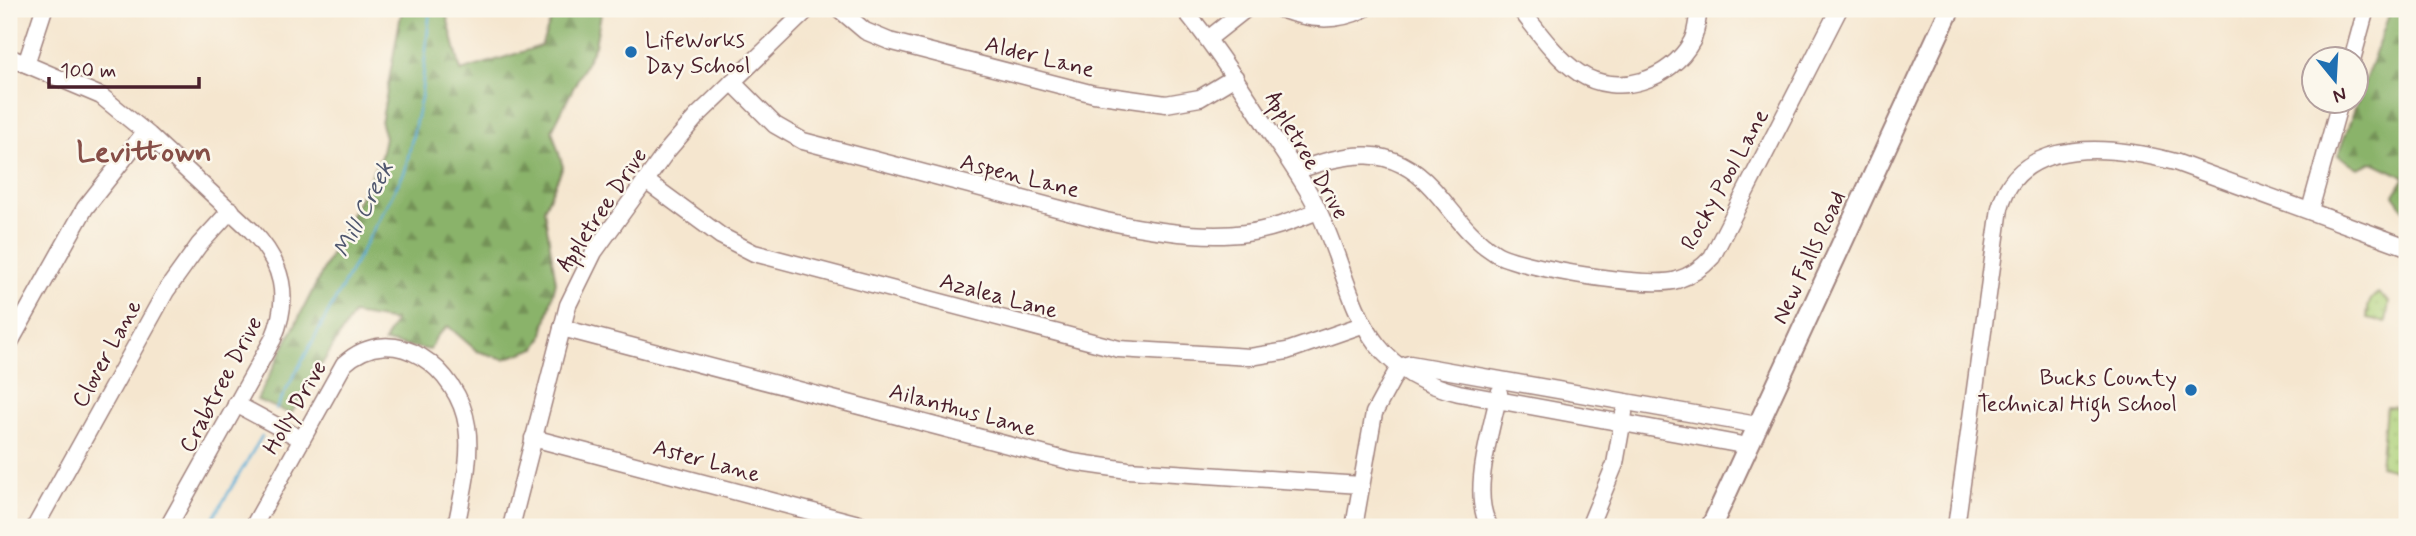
<svg xmlns="http://www.w3.org/2000/svg" width="2416" height="536" viewBox="0 0 2416 536" font-family="Mynerve,sans-serif">
  <style>
    .green { fill: url(#green-dots); stroke: #7c7852; stroke-width: 2 }
    .forest { fill: url(#forest-firs); stroke: #6a694a; stroke-width: 2 }
    .lines { fill: none; stroke-linecap: round; stroke-linejoin: round }
    .stream { stroke: #59abd4; stroke-width: 2.5 }
    .minor-casing { stroke: #a0827d; stroke-width: 19 }
    .major-casing { stroke: #a0827d; stroke-width: 23 }
    .minor { stroke: #fff; stroke-width: 16 }
    .major { stroke: #fff; stroke-width: 19 }
    .poi-dot { fill: #1f6fb2; stroke: #fbf7ec; stroke-width: 2.5 }
    .labels { text-anchor: middle; stroke-width: 5; stroke-linejoin: round; paint-order: stroke }
    .poi-label { font-size: 23px; fill: #4a1f2b; stroke: #fbf7ec; text-anchor: start }
    .street-label { font-size: 23px; fill: #4a1f2b; stroke: #fbf7ec }
    .water-label { font-size: 24px; font-style: italic; fill: #50576f; stroke: #fbf7ec }
    .district-label { font-size: 30px; font-weight: bold; fill: #864e47; stroke: #fbf7ec }
  </style>
  <defs>
    <pattern id="green-dots" width="8" height="8" patternUnits="userSpaceOnUse" patternTransform="scale(1.75)"><rect width="8" height="8" fill="#aed17a"/><path d="M2 2h.1M6 6h.1" fill="none" stroke="#97b36a" stroke-width="1.8" stroke-linecap="round"/></pattern>
    <pattern id="forest-firs" width="22" height="20" patternUnits="userSpaceOnUse" patternTransform="scale(1.75)"><rect width="22" height="20" fill="#8ab36a"/><path d="M5 1l3.5 6h-7zM16 11l3.5 6h-7z" fill="#739157"/></pattern>
  </defs>
  <rect width="100%" height="100%" fill="#fbf7ec"/>
  <filter id="ink" filterUnits="userSpaceOnUse"><feTurbulence type="fractalNoise" baseFrequency=".0143" numOctaves="2"/><feDisplacementMap in="SourceGraphic" scale="14" xChannelSelector="R" yChannelSelector="G"/><feConvolveMatrix kernelMatrix="1 2 1 2 8 2 1 2 1" color-interpolation-filters="sRGB"/></filter>
  <filter id="wash" filterUnits="userSpaceOnUse"><feTurbulence type="fractalNoise" baseFrequency=".00686" numOctaves="4" result="noise"/><feDisplacementMap in="SourceGraphic" scale="28" xChannelSelector="R" yChannelSelector="G"/><feGaussianBlur stdDeviation="1.57" result="paint"/><feColorMatrix in="noise" values="0 0 0 0 0 0 0 0 0 0 0 0 0 0 0 0 0 1.4 0 .05"/><feComposite in="paint" operator="in"/></filter>
  <g filter="url(#wash)">
    <rect width="100%" height="100%" fill="#f5e6cf"/>
    <g class="green">
      <path d="M2378,293L2389,302L2386,322L2367,318C2368,310 2367,300 2378,293Z"/>
      <polygon points="2386,407 2407,408 2399,471 2380,466"/>
    </g>
    <g class="forest">
      <polygon points="402,9 445,9 461,71 541,46 555,9 602,9 595,45 552,130 563,167 544,209 556,282 542,338 536,348 504,359 477,351 448,326 436,337 430,350 384,342 395,321 353,314 291,414 257,400 381,156 385,137 381,124"/>
      <polygon points="2391,9 2407,9 2407,213 2394,195 2405,177 2373,162 2358,168 2338,155"/>
    </g>
    <g class="lines">
      <g class="stream">
        <polyline points="276,409 405,171 421,98 430,9"/>
        <polyline points="208,527 262,436"/>
      </g>
    </g>
  </g>
  <g filter="url(#ink)">
    <g class="lines">
      <defs>
        <g id="minor">
          <polyline points="839,9 865,31 889,41 1094,94 1166,104 1200,98 1235,77"/>
          <path d="M1184,9C1213,44 1238,82 1263,121C1279,147 1297,171 1312,198C1357,282 1347,367 1459,393L1748,446"/>
          <path d="M1280,9C1310,20 1335,23 1364,9"/>
          <path d="M1520,9C1537,30 1556,58 1579,73C1617,98 1671,80 1692,41C1697,31 1697,19 1699,9"/>
          <polyline points="1208,39 1246,9"/>
          <path d="M9,57L101,96L149,135L252,231C283,264 291,297 273,339L168,527"/>
          <polyline points="2352,60 2366,9"/>
          <polyline points="26,64 44,9"/>
          <path d="M732,82L775,125L803,141L1106,221C1148,230 1204,239 1246,233C1271,230 1295,220 1318,211"/>
          <path d="M1296,171C1347,153 1390,142 1432,188C1453,211 1468,236 1495,253C1519,268 1650,289 1677,280C1690,276 1703,267 1712,257L1839,9"/>
          <polyline points="646,181 721,236 754,253 1119,349 1250,357 1287,351 1362,325"/>
          <polyline points="2310,210 2340,102"/>
          <polyline points="562,328 1073,462 1128,470 1361,485"/>
          <polyline points="9,344 85,208 145,132"/>
          <polyline points="1399,367 1410,364 1757,425"/>
          <polyline points="236,404 301,439"/>
          <polyline points="533,438 870,527"/>
          <polyline points="35,527 166,291 199,245 231,210"/>
          <path d="M253,527L344,364C394,318 459,370 467,426C472,459 462,495 456,527"/>
          <polyline points="511,527 568,305 594,252 667,151 697,116 808,9"/>
          <polyline points="1354,527 1374,413 1399,367"/>
          <path d="M1490,527C1469,495 1492,429 1499,393"/>
          <polyline points="1589,527 1615,464 1624,413"/>
          <path d="M1956,527L2000,208C2019,133 2118,147 2175,162L2407,247"/>
        </g>
        <polyline id="major" points="1711,527 1950,9"/>
      </defs>
      <use href="#minor" class="minor-casing"/>
      <use href="#major" class="major-casing"/>
      <use href="#minor" class="minor"/>
      <use href="#major" class="major"/>
    </g>
  </g>
  <g class="poi-dot">
    <circle cx="631" cy="52" r="7"/>
    <circle cx="2191" cy="390" r="7"/>
  </g>
  <g class="labels">
    <g class="poi-label">
      <text x="645" y="47">LifeWorks<tspan x="645" dy="26">Day School</tspan></text>
      <text x="2177" y="385" text-anchor="end">Bucks County<tspan x="2177" dy="26">Technical High School</tspan></text>
    </g>
    <g class="street-label">
      <text transform="translate(1040 56) rotate(14)" y="8">Alder Lane</text>
      <text transform="translate(1308 155) rotate(60)" y="8">Appletree Drive</text>
      <text transform="translate(1020 175) rotate(14)" y="8">Aspen Lane</text>
      <text transform="translate(1724 179) rotate(-61)" y="8">Rocky Pool Lane</text>
      <text transform="translate(601 209) rotate(-56)" y="8">Appletree Drive</text>
      <text transform="translate(1808 257) rotate(-65)" y="8">New Falls Road</text>
      <text transform="translate(999 295) rotate(15)" y="8">Azalea Lane</text>
      <text transform="translate(106 353) rotate(-61)" y="8">Clover Lane</text>
      <text transform="translate(220 384) rotate(-62)" y="8">Crabtree Drive</text>
      <text transform="translate(294 407) rotate(-60)" y="8">Holly Drive</text>
      <text transform="translate(963 409) rotate(15)" y="8">Ailanthus Lane</text>
      <text transform="translate(707 460) rotate(15)" y="8">Aster Lane</text>
    </g>
    <g class="water-label">
      <text transform="translate(363 209) rotate(-63)" y="8">Mill Creek</text>
    </g>
    <g class="district-label">
      <text x="144" y="161">Levittown</text>
    </g>
  </g>
  <rect width="2416" height="536" fill="none" stroke="#fbf7ec" stroke-width="35"/>
  <g transform="translate(2335 80) rotate(162)"><circle r="33" fill="#fbf7ec" stroke="#b4a19f" stroke-width="2"/>
  <path d="M0-5L12 26L0 18L-12 26Z" fill="#1f6fb2"/>
  <text y="-10" font-size="19" font-weight="bold" text-anchor="middle" fill="#4a1f2b">N</text>
  </g>
  <path d="M49 77v10h150v-10" fill="none" stroke="#4a1f2b" stroke-width="3.5"/>
  <text x="60" y="77" font-size="21" fill="#4a1f2b" stroke="#fbf7ec" stroke-width="5" paint-order="stroke">100 m</text>
</svg>
